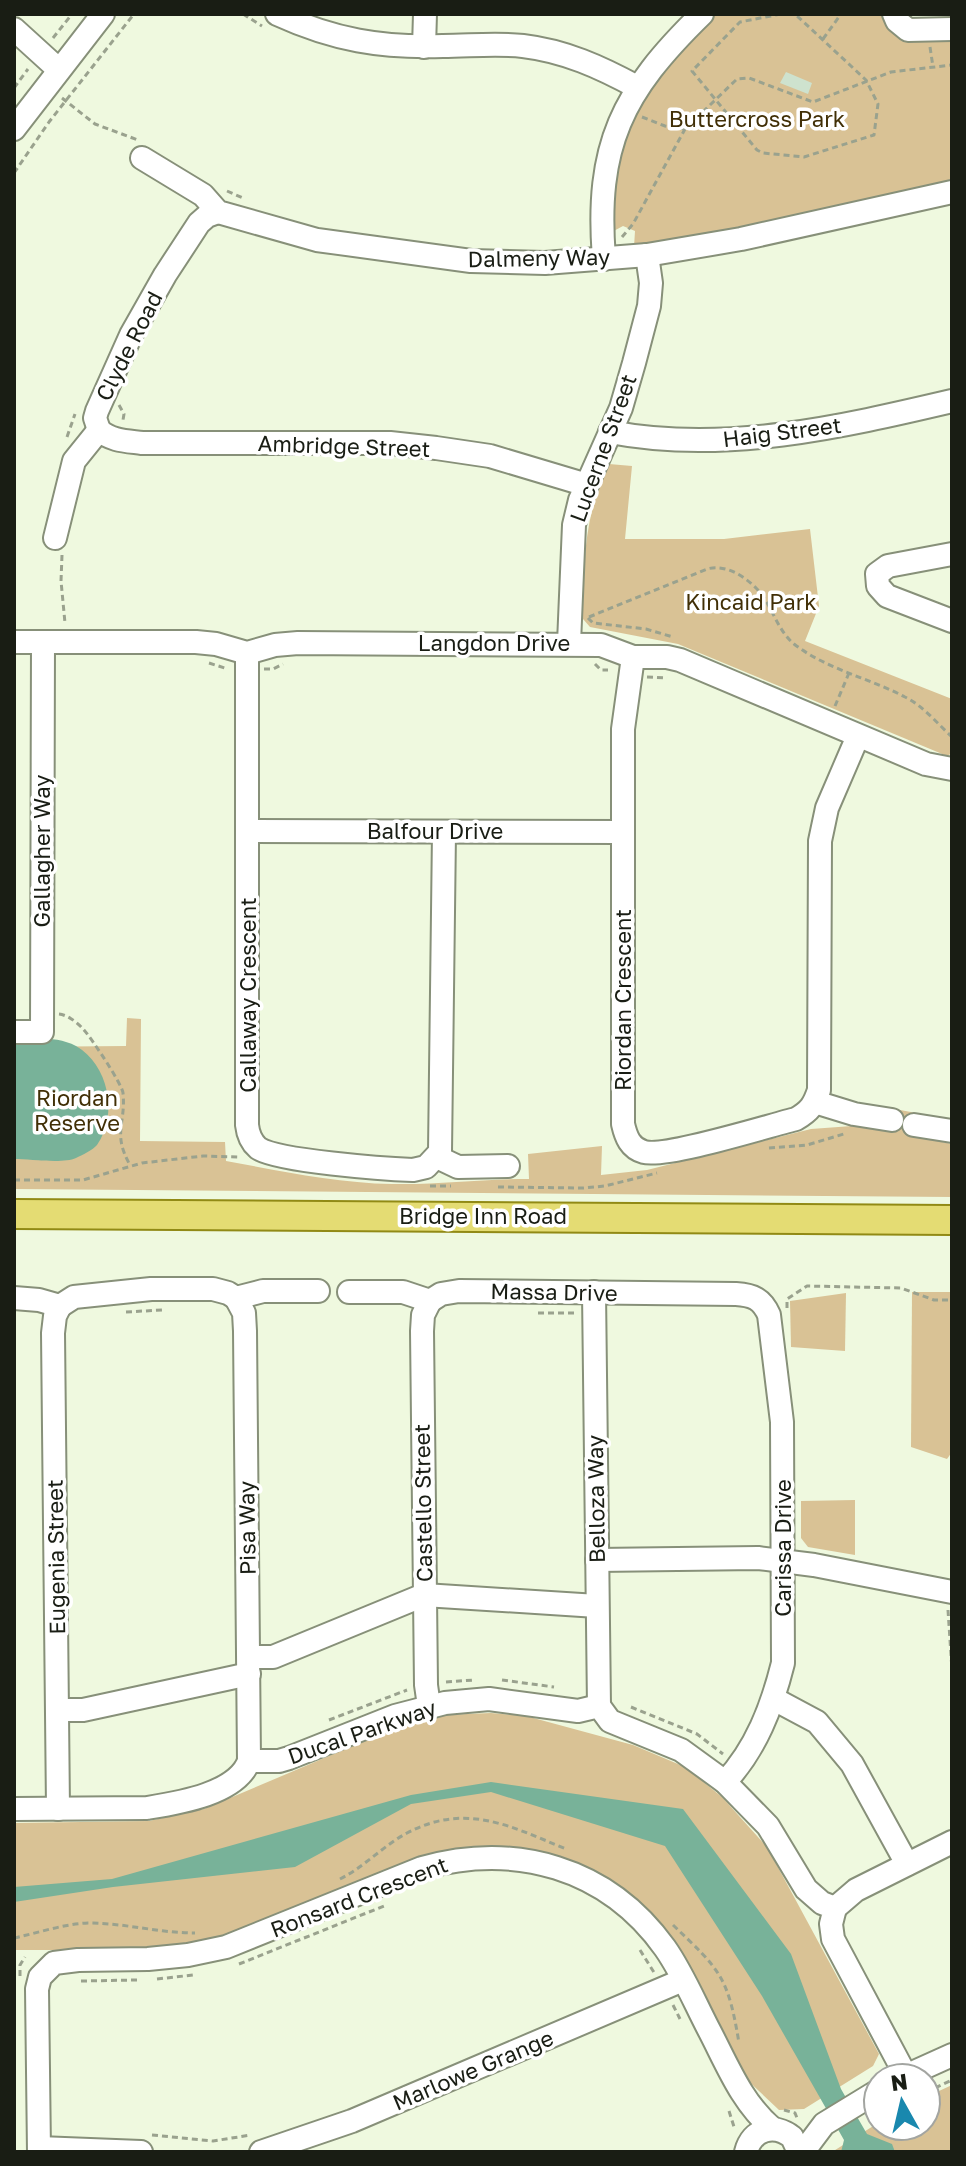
<svg xmlns="http://www.w3.org/2000/svg" width="966" height="2166" viewBox="0 0 966 2166" font-family="'Golos Text',sans-serif">
  <style>
    .green { fill: #d9c295 }
    .water { fill: #78b299 }
    .building { fill: #cee2ce }
    .lines { fill: none; stroke-linecap: round; stroke-linejoin: round }
    .minor-casing { stroke: #879079; stroke-width: 26 }
    .major-casing { stroke: #918a15; stroke-width: 32 }
    .path { stroke: #9aa28e; stroke-width: 3; stroke-dasharray: 6 4; stroke-linecap: butt }
    .minor { stroke: #fff; stroke-width: 22 }
    .major { stroke: #e4dc73; stroke-width: 28 }
    .labels { text-anchor: middle; stroke-width: 7; stroke-linejoin: round; paint-order: stroke }
    .park-label { font-size: 22px; fill: #412f06; stroke: #fff }
    .street-label { font-size: 22px; fill: #191d14; stroke: #fff }
  </style>
  <rect width="100%" height="100%" fill="#eff9df"/>
  <g class="green">
    <polygon points="713,14 886,14 952,36 952,181 692,240 634,247 635,231 623,226 610,233 611,176 642,93"/>
    <path d="M609,464L632,466L625,539H724L810,529L819,606L805,641L952,699V753L947,756L678,644L590,627L583,619C583,565 584,514 609,464Z"/>
    <path d="M127,1018L141,1019L140,1141L225,1142L226,1161C281,1171 336,1183 392,1184C438,1185 483,1179 529,1179L528,1154L602,1146L601,1175L647,1170L811,1129L852,1126L890,1132L895,1109L916,1113L913,1136L952,1144V1197L14,1189V1047L126,1046Z"/>
    <polygon points="912,1292 952,1292 952,1452 947,1459 911,1447"/>
    <polygon points="846,1293 845,1351 791,1347 790,1301"/>
    <polygon points="855,1500 855,1555 808,1547 801,1538 801,1501"/>
    <polygon points="491,1713 526,1716 633,1745 685,1767 722,1797 767,1847 879,2054 873,2066 804,2109 779,2110 743,2076 655,1919 615,1884 565,1858 519,1847 461,1848 424,1857 257,1925 199,1943 149,1950 14,1950 14,1823 149,1821 204,1809 395,1728 443,1715"/>
    <polygon points="952,2085 952,2152 832,2152 878,2123 878,2126 926,2126 926,2097"/>
  </g>
  <g class="water">
    <path d="M14,1039C34,1039 57,1036 76,1046C108,1064 119,1114 97,1145C93,1150 82,1155 76,1158C63,1164 30,1159 14,1159Z"/>
    <polygon points="491,1782 683,1809 791,1954 841,2089 867,2134 892,2144 895,2152 841,2152 844,2140 762,1996 665,1846 491,1792 411,1804 295,1867 113,1887 14,1902 14,1887 112,1879 411,1795"/>
  </g>
  <polygon class="building" points="786,72 812,83 808,94 780,83"/>
  <g class="lines">
    <defs>
      <g id="minor">
        <path d="M277,14C334,40 381,48 443,46C469,46 496,43 523,46C565,51 600,67 637,87"/>
        <polyline points="894,14 897,21 908,30 952,29"/>
        <polyline points="14,29 58,69"/>
        <polyline points="424,47 425,14"/>
        <polyline points="14,129 103,14"/>
        <polyline points="142,158 203,195 218,212 317,240 471,261 545,263 647,255 741,239 952,192"/>
        <path d="M604,259C595,145 622,92 702,14"/>
        <path d="M99,430C111,441 127,441 142,443H390L436,448L490,456L587,485"/>
        <polyline points="99,430 95,418 97,411 131,335 165,275 199,223 207,216 218,212"/>
        <path d="M610,432C724,454 841,427 952,401"/>
        <polyline points="55,538 74,461 99,430"/>
        <polyline points="952,554 888,566 877,574 878,586 887,596 952,621"/>
        <polyline points="14,642 196,642 216,644 247,653 275,645 298,643 601,645 633,657 667,657 680,660 926,764 952,769"/>
        <polyline points="569,643 574,525 580,500 621,408 634,363 649,306 651,283 647,255"/>
        <path d="M247,653V1125C248,1134 251,1142 258,1148C276,1161 386,1169 413,1170L426,1167L440,1152L444,832"/>
        <path d="M633,657L623,729V1124C626,1137 630,1148 644,1152C666,1158 768,1126 796,1119C810,1111 814,1105 819,1090L820,841L827,808L858,736"/>
        <polyline points="248,831 623,832"/>
        <polyline points="14,1032 42,1032 43,642"/>
        <polyline points="815,1102 854,1114 892,1120"/>
        <polyline points="914,1125 952,1131"/>
        <polyline points="437,1157 458,1167 508,1166"/>
        <path d="M349,1292H403L430,1301L441,1294L459,1291L736,1294C753,1295 762,1299 769,1315L782,1422L783,1663C772,1707 756,1749 725,1782"/>
        <polyline points="594,1292 599,1706"/>
        <polyline points="14,1298 39,1300 60,1306 74,1297 151,1289 213,1289 228,1293 236,1298 263,1291 318,1291"/>
        <polyline points="236,1298 244,1313 245,1331 249,1761"/>
        <polyline points="597,1560 758,1558 814,1565 952,1592"/>
        <polyline points="249,1657 273,1657 424,1595 597,1606"/>
        <polyline points="774,1699 817,1722 852,1764 907,1864"/>
        <polyline points="429,1706 426,1685 422,1331 423,1315 430,1301"/>
        <polyline points="58,1710 83,1710 249,1674"/>
        <path d="M14,1809L147,1808C178,1803 237,1794 249,1761H279L289,1758L395,1716L445,1703L489,1699L578,1711L599,1706L610,1721L681,1750L725,1782L768,1826L806,1889L822,1903L835,1908L831,1924L833,1939L906,2076"/>
        <polyline points="58,1809 53,1333 55,1316 60,1306"/>
        <polyline points="835,1908 856,1890 952,1842"/>
        <polyline points="901,2078 952,2055"/>
        <polyline points="39,2148 141,2152"/>
        <path d="M39,2152L37,1989L40,1977L54,1963L78,1960L148,1959L188,1955L226,1947L422,1868C515,1842 607,1867 665,1948C682,1972 694,2001 708,2028C727,2064 741,2102 773,2129"/>
        <polyline points="261,2152 352,2121 683,1980"/>
        <path d="M746,2152C752,2129 774,2123 792,2137L799,2152"/>
        <polyline points="803,2152 824,2124 878,2091"/>
      </g>
      <polyline id="major" points="14,1214 952,1220"/>
    </defs>
    <use href="#minor" class="minor-casing"/>
    <use href="#major" class="major-casing"/>
    <g class="path">
      <polyline points="243,14 262,26"/>
      <polyline points="781,14 740,22 692,71 757,150 763,153 804,157 874,135 878,104 866,80 795,14"/>
      <polyline points="53,38 72,14"/>
      <polyline points="823,39 841,14"/>
      <polyline points="930,47 933,67"/>
      <polyline points="14,88 28,69"/>
      <polyline points="62,98 95,124 138,140"/>
      <polyline points="642,117 665,126 685,129"/>
      <polyline points="14,173 49,122 134,14"/>
      <polyline points="227,191 243,198"/>
      <polyline points="622,237 633,224 685,129 737,79 749,78 813,102 891,72 952,65"/>
      <polyline points="119,405 124,414 123,420"/>
      <polyline points="67,437 75,414"/>
      <polyline points="62,555 61,581 65,623"/>
      <path d="M589,617L707,569C725,564 743,575 756,588C772,604 776,629 794,644C826,669 869,678 905,697C922,705 938,724 952,737"/>
      <polyline points="588,618 593,623 646,629 673,637"/>
      <polyline points="209,663 228,669"/>
      <polyline points="595,664 601,670 608,670"/>
      <polyline points="264,669 273,669 283,664"/>
      <polyline points="647,677 667,678"/>
      <polyline points="835,706 849,673"/>
      <path d="M59,1014C68,1015 78,1023 84,1030C92,1039 122,1084 123,1093C126,1124 112,1133 130,1165"/>
      <polyline points="769,1148 807,1145 847,1133"/>
      <polyline points="14,1180 83,1180 142,1163 203,1156 238,1157"/>
      <polyline points="430,1186 451,1186"/>
      <polyline points="498,1187 583,1188 605,1186 657,1173"/>
      <polyline points="787,1308 787,1299 807,1286 901,1288 934,1300 952,1300"/>
      <polyline points="126,1312 162,1310"/>
      <polyline points="538,1313 574,1313"/>
      <polyline points="948,1610 952,1670"/>
      <polyline points="502,1680 554,1687"/>
      <polyline points="446,1682 474,1680"/>
      <polyline points="631,1707 697,1734 723,1754"/>
      <polyline points="329,1720 407,1690"/>
      <path d="M340,1879C364,1867 383,1846 407,1833C466,1802 510,1826 566,1849"/>
      <path d="M673,1925C720,1970 728,1976 739,2043"/>
      <path d="M14,1938C38,1933 63,1924 88,1923C125,1923 159,1933 195,1933"/>
      <polyline points="640,1950 655,1974"/>
      <polyline points="239,1964 384,1906"/>
      <polyline points="20,1976 20,1965 25,1957"/>
      <polyline points="157,1979 193,1975"/>
      <polyline points="81,1981 137,1980"/>
      <polyline points="673,2005 680,2019"/>
      <polyline points="926,2092 952,2080"/>
      <polyline points="784,2110 795,2113 797,2118"/>
      <polyline points="729,2111 735,2130"/>
      <polyline points="152,2135 213,2141 251,2135"/>
    </g>
    <use href="#minor" class="minor"/>
    <use href="#major" class="major"/>
  </g>
  <g class="labels">
    <g class="park-label">
      <text x="757" y="127">Buttercross Park</text>
      <text x="751" y="610">Kincaid Park</text>
      <text x="77" y="1106">Riordan<tspan x="77" dy="25">Reserve</tspan></text>
    </g>
    <g class="street-label">
      <text transform="translate(539 258) rotate(-1)" y="8">Dalmeny Way</text>
      <text transform="translate(129 346) rotate(-63)" y="8">Clyde Road</text>
      <text transform="translate(782 432) rotate(-7)" y="8">Haig Street</text>
      <text transform="translate(344 446) rotate(2)" y="8">Ambridge Street</text>
      <text transform="translate(603 448) rotate(-70)" y="8">Lucerne Street</text>
      <text x="494" y="651">Langdon Drive</text>
      <text x="435" y="839">Balfour Drive</text>
      <text transform="translate(42 851) rotate(-90)" y="8">Gallagher Way</text>
      <text transform="translate(248 995) rotate(-90)" y="8">Callaway Crescent</text>
      <text transform="translate(623 1000) rotate(-90)" y="8">Riordan Crescent</text>
      <text x="483" y="1224">Bridge Inn Road</text>
      <text transform="translate(554 1292) rotate(1)" y="8">Massa Drive</text>
      <text transform="translate(596 1499) rotate(-91)" y="8">Belloza Way</text>
      <text transform="translate(423 1503) rotate(-91)" y="8">Castello Street</text>
      <text transform="translate(247 1528) rotate(-91)" y="8">Pisa Way</text>
      <text transform="translate(783 1548) rotate(-90)" y="8">Carissa Drive</text>
      <text transform="translate(56 1557) rotate(-91)" y="8">Eugenia Street</text>
      <text transform="translate(362 1732) rotate(-19)" y="8">Ducal Parkway</text>
      <text transform="translate(359 1897) rotate(-21)" y="8">Ronsard Crescent</text>
      <text transform="translate(473 2070) rotate(-23)" y="8">Marlowe Grange</text>
    </g>
  </g>
  <rect width="966" height="2166" fill="none" stroke="#191d14" stroke-width="32"/>
  <g transform="translate(902 2102) rotate(352)"><circle r="38" fill="#ffffff" stroke="#a3a5a1" stroke-width="2"/>
  <path d="M0-6L14 30L0 20L-14 30Z" fill="#1988ae"/>
  <text y="-12" font-size="22" font-weight="bold" text-anchor="middle" fill="#191d14">N</text>
  </g>
</svg>
